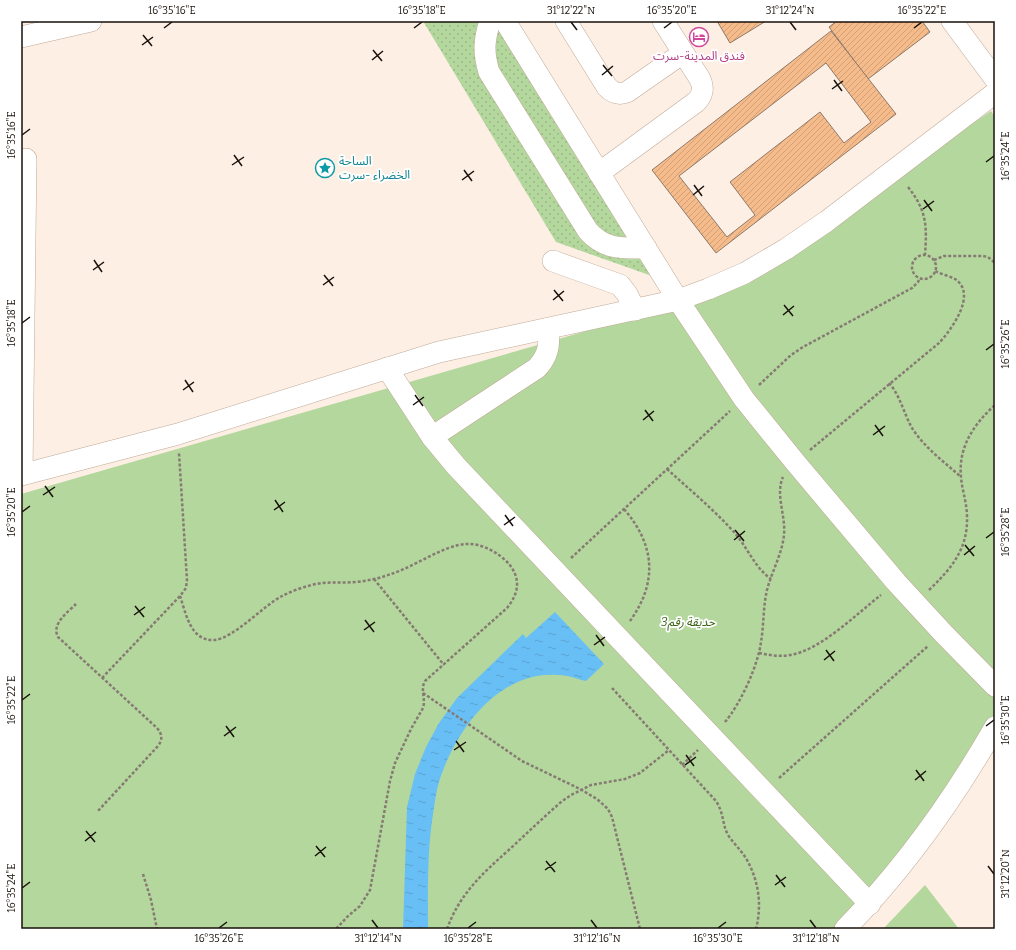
<svg xmlns="http://www.w3.org/2000/svg" width="1016" height="950" viewBox="0 0 1016 950" font-family="Bitter,'Noto Sans Arabic',serif">
  <style>
    .grass { fill: url(#grass-dots) }
    .park { fill: #b4d79d }
    .water { fill: url(#water-ripples) }
    .building { fill: url(#building-hatch); stroke: #8e7969; fill-rule: evenodd }
    .lines { fill: none; stroke-linecap: round; stroke-linejoin: round }
    .minor-casing { stroke: #c0aa98; stroke-width: 22 }
    .path { stroke: #867b73; stroke-width: 2.5; stroke-dasharray: 3 2; stroke-linecap: butt }
    .minor { stroke: #fff; stroke-width: 21 }
    .ticks { fill: none; stroke: #19110b; stroke-width: 1.5 }
    .labels { text-anchor: middle; stroke-width: 3.5; stroke-linejoin: round; paint-order: stroke }
    .hotel-label { font-size: 12px; fill: #b23c85; stroke: #fff }
    .culture-label { font-size: 12px; fill: #0d838f; stroke: #fff; text-anchor: start }
    .park-label { font-size: 12px; font-style: italic; fill: #3a6314; stroke: #fff }
    .neatline { fill: none; stroke: #19110b; stroke-width: 1.5 }
    .ticks-label { font-size: 10px; text-anchor: middle; fill: #19110b }
  </style>
  <defs>
    <pattern id="grass-dots" width="8" height="8" patternUnits="userSpaceOnUse"><rect width="8" height="8" fill="#b4d79d"/><path d="M2 2h.1M6 6h.1" fill="none" stroke="#9ab886" stroke-width="1.8" stroke-linecap="round"/></pattern>
    <pattern id="water-ripples" width="26" height="14" patternUnits="userSpaceOnUse"><rect width="26" height="14" fill="#67bff5"/><path d="M2 4q2-2 4 0t4 0M15 11q2-2 4 0t4 0" fill="none" stroke="#59a3d1"/></pattern>
    <pattern id="building-hatch" width="6" height="6" patternUnits="userSpaceOnUse"><rect width="6" height="6" fill="#f5bb8b"/><path d="M-1 1l2-2M0 6l6-6M5 7l2-2" fill="none" stroke="#d1a077"/></pattern>
  </defs>
  <rect width="100%" height="100%" fill="#fdefe4"/>
  <polygon class="grass" points="423,21 497,21 652,276 556,242"/>
  <g class="park">
    <polygon points="991,111 995,117 995,727 845,929 21,929 21,494 694,300 827,222"/>
    <polygon points="925,885 959,929 883,929"/>
  </g>
  <path class="water" d="M555,612L604,664L586,681C577,679 568,675 559,675C502,670 460,724 442,773C437,785 435,801 433,814C427,852 428,891 428,929H403L407,807L415,774L426,747L439,723L457,698L523,634L526,638Z"/>
  <g class="building">
    <polygon points="717,21 766,21 730,43"/>
    <polygon points="837,21 922,21 930,32 868,79 829,27"/>
    <path d="M831,31L896,114L716,253L652,170ZM826,63L871,122L844,143L820,112L730,182L755,215L727,237L679,176Z"/>
  </g>
  <g class="lines">
    <defs>
      <g id="minor">
        <path d="M490,21C484,40 483,52 489,72L588,231C605,250 622,248 646,248"/>
        <polyline points="505,21 678,300 744,399 795,462 896,582 943,633 995,686"/>
        <path d="M566,21L607,87C613,93 619,95 627,92L683,53"/>
        <polyline points="952,21 995,79"/>
        <polyline points="21,37 91,21"/>
        <path d="M599,173L696,102C703,95 704,88 700,79L663,21"/>
        <polyline points="553,261 620,285 627,294 635,310"/>
        <polyline points="387,368 432,437 456,466 870,904"/>
        <path d="M432,437L537,368C548,356 551,344 547,329"/>
        <polyline points="22,474 26,159"/>
        <polyline points="21,475 178,434 439,352 678,300 708,289 745,273 786,249 827,221 995,93"/>
        <path d="M845,929C904,869 953,800 995,727"/>
      </g>
    </defs>
    <use href="#minor" class="minor-casing"/>
    <g class="path">
      <path d="M908,187C927,211 927,226 925,255"/>
      <circle cx="924" cy="267" r="12"/>
      <polyline points="934,260 944,256 983,256 988,257 995,263"/>
      <path d="M889,383C900,395 904,414 912,428C924,447 943,461 960,476"/>
      <polyline points="759,385 791,355 803,347 912,288 918,282 920,278"/>
      <path d="M810,450L939,343C951,330 978,294 955,279C949,276 941,274 935,271"/>
      <path d="M667,469C689,489 713,509 733,531C747,546 754,567 771,579"/>
      <path d="M624,509C655,545 658,582 630,621"/>
      <polyline points="571,558 730,411"/>
      <polyline points="374,579 444,665"/>
      <path d="M929,590C951,569 968,549 967,517C967,503 962,490 961,477C958,447 974,424 995,405"/>
      <path d="M180,596C186,613 190,641 214,640C233,639 263,606 282,596C294,590 308,585 322,583C333,582 344,583 355,582C368,581 380,578 391,574C414,567 444,545 466,544C482,543 499,553 509,564C521,579 519,593 507,608L425,681C420,690 426,698 423,708L411,729L395,763L390,781L370,890L360,906L347,917L336,929"/>
      <path d="M76,604C68,612 51,624 58,637L157,728C162,734 163,739 158,746L97,812"/>
      <path d="M759,653C769,655 779,657 790,655C821,650 855,615 881,595"/>
      <polyline points="102,678 180,596 186,588 187,580 179,453"/>
      <path d="M612,688L716,801C724,813 722,824 728,835C734,844 742,851 747,860C759,882 762,905 756,929"/>
      <polyline points="423,693 522,761 580,789 597,799 608,809 612,817 640,929"/>
      <path d="M725,722C741,703 758,665 761,642C764,624 763,607 767,590C772,571 782,554 784,535C786,516 775,494 783,477"/>
      <polyline points="682,765 698,750"/>
      <polyline points="779,778 928,646"/>
      <polyline points="143,874 151,900 157,929"/>
      <path d="M447,929C460,893 483,873 511,848C528,832 544,817 561,802L571,795L591,785L625,779L640,773L669,750"/>
    </g>
    <use href="#minor" class="minor"/>
  </g>
  <path class="ticks" d="M571,22L577,30M790,22L796,30M164,28L172,22M414,28L422,22M664,28L672,22M914,28L922,22M143,35L152,46M142,45L153,37M373,50L382,61M372,60L383,51M603,65L612,76M602,75L613,66M834,80L842,91M832,89L843,81M22,135L30,129M234,155L242,166M986,162L994,156M232,165L244,157M464,170L472,181M462,180L474,171M694,185L702,196M693,195L704,186M924,200L932,211M923,209L934,201M94,260L102,272M93,270L104,262M324,275L333,286M323,285L334,277M554,290L563,301M553,300L564,291M784,305L793,316M783,315L794,306M22,323L30,317M986,350L994,344M185,380L193,392M183,390L194,382M415,395L423,406M413,405L424,397M645,410L653,421M643,420L654,411M875,425L883,436M873,435L885,426M45,486L53,497M43,495L55,487M275,500L283,512M274,510L285,502M22,512L30,506M505,515L513,526M504,525L515,517M735,530L744,541M986,538L994,532M734,540L745,531M965,545L974,556M964,555L975,546M135,606L144,617M134,615L145,607M365,620L374,632M364,630L375,622M596,635L604,646M594,645L605,637M826,650L834,661M824,660L835,651M22,700L30,694M226,726L234,737M986,726L994,720M224,736L236,727M456,741L464,752M454,750L466,742M686,755L694,766M685,765L696,757M916,770L924,781M915,780L926,771M86,831L95,842M85,841L96,832M316,846L325,857M315,856L326,847M546,861L555,872M988,866L994,874M545,870L556,862M776,875L785,887M775,885L786,877M22,888L30,882M372,920L378,928M591,920L597,928M810,920L816,928M219,928L227,922M468,928L476,922M718,928L726,922"/>
  <defs>
    <symbol id="hotel-ring" viewBox="-11 -11 22 22"><circle r="9.5" fill="#fff" stroke="#d1479c" stroke-width="1.5"/><path d="M-6-4.5h1.5V1H6V5H4.5V3h-9V5H-6ZM-4 0a1.8 1.8 0 1 1 3.6 0ZM.5 0V-2.5h3Q6-2.5 6 0Z" fill="#d1479c"/></symbol>
    <symbol id="sight-ring" viewBox="-11 -11 22 22"><circle r="9.5" fill="#fff" stroke="#0f9aa8" stroke-width="1.5"/><path d="M0-6L1.8-2.2L6-1.7L2.9 1.2L3.7 5.4L0 3.3L-3.7 5.4L-2.9 1.2L-6-1.7L-1.8-2.2Z" fill="#0f9aa8"/></symbol>
  </defs>
  <g fill-rule="evenodd">
    <use href="#hotel-ring" x="688" y="26" width="22" height="22"/>
    <use href="#sight-ring" x="314" y="157" width="22" height="22"/>
  </g>
  <g class="labels">
    <g class="hotel-label">
      <text x="699" y="60">فندق المدينة-سرت</text>
    </g>
    <g class="culture-label">
      <text x="339" y="165">الساحة<tspan x="339" dy="14">الخضراء -سرت</tspan></text>
    </g>
    <g class="park-label">
      <text x="688" y="626">حديقة رقم3</text>
    </g>
  </g>
  <rect width="1016" height="950" fill="none" stroke="#ffffff" stroke-width="44"/>
  <rect x="22" y="22" width="972" height="906" class="neatline"/>
  <g class="ticks-label">
    <text x="172" y="14">16°35'16"E</text>
    <text x="422" y="14">16°35'18"E</text>
    <text x="571" y="14">31°12'22"N</text>
    <text x="672" y="14">16°35'20"E</text>
    <text x="790" y="14">31°12'24"N</text>
    <text x="922" y="14">16°35'22"E</text>
    <text transform="translate(11 135) rotate(-90)" y="4">16°35'16"E</text>
    <text transform="translate(1005 156) rotate(-90)" y="4">16°35'24"E</text>
    <text transform="translate(11 323) rotate(-90)" y="4">16°35'18"E</text>
    <text transform="translate(1005 344) rotate(-90)" y="4">16°35'26"E</text>
    <text transform="translate(11 512) rotate(-90)" y="4">16°35'20"E</text>
    <text transform="translate(1005 532) rotate(-90)" y="4">16°35'28"E</text>
    <text transform="translate(11 700) rotate(-90)" y="4">16°35'22"E</text>
    <text transform="translate(1005 720) rotate(-90)" y="4">16°35'30"E</text>
    <text transform="translate(1005 874) rotate(-90)" y="4">31°12'20"N</text>
    <text transform="translate(11 888) rotate(-90)" y="4">16°35'24"E</text>
    <text x="219" y="942">16°35'26"E</text>
    <text x="378" y="942">31°12'14"N</text>
    <text x="468" y="942">16°35'28"E</text>
    <text x="597" y="942">31°12'16"N</text>
    <text x="718" y="942">16°35'30"E</text>
    <text x="816" y="942">31°12'18"N</text>
  </g>
</svg>
